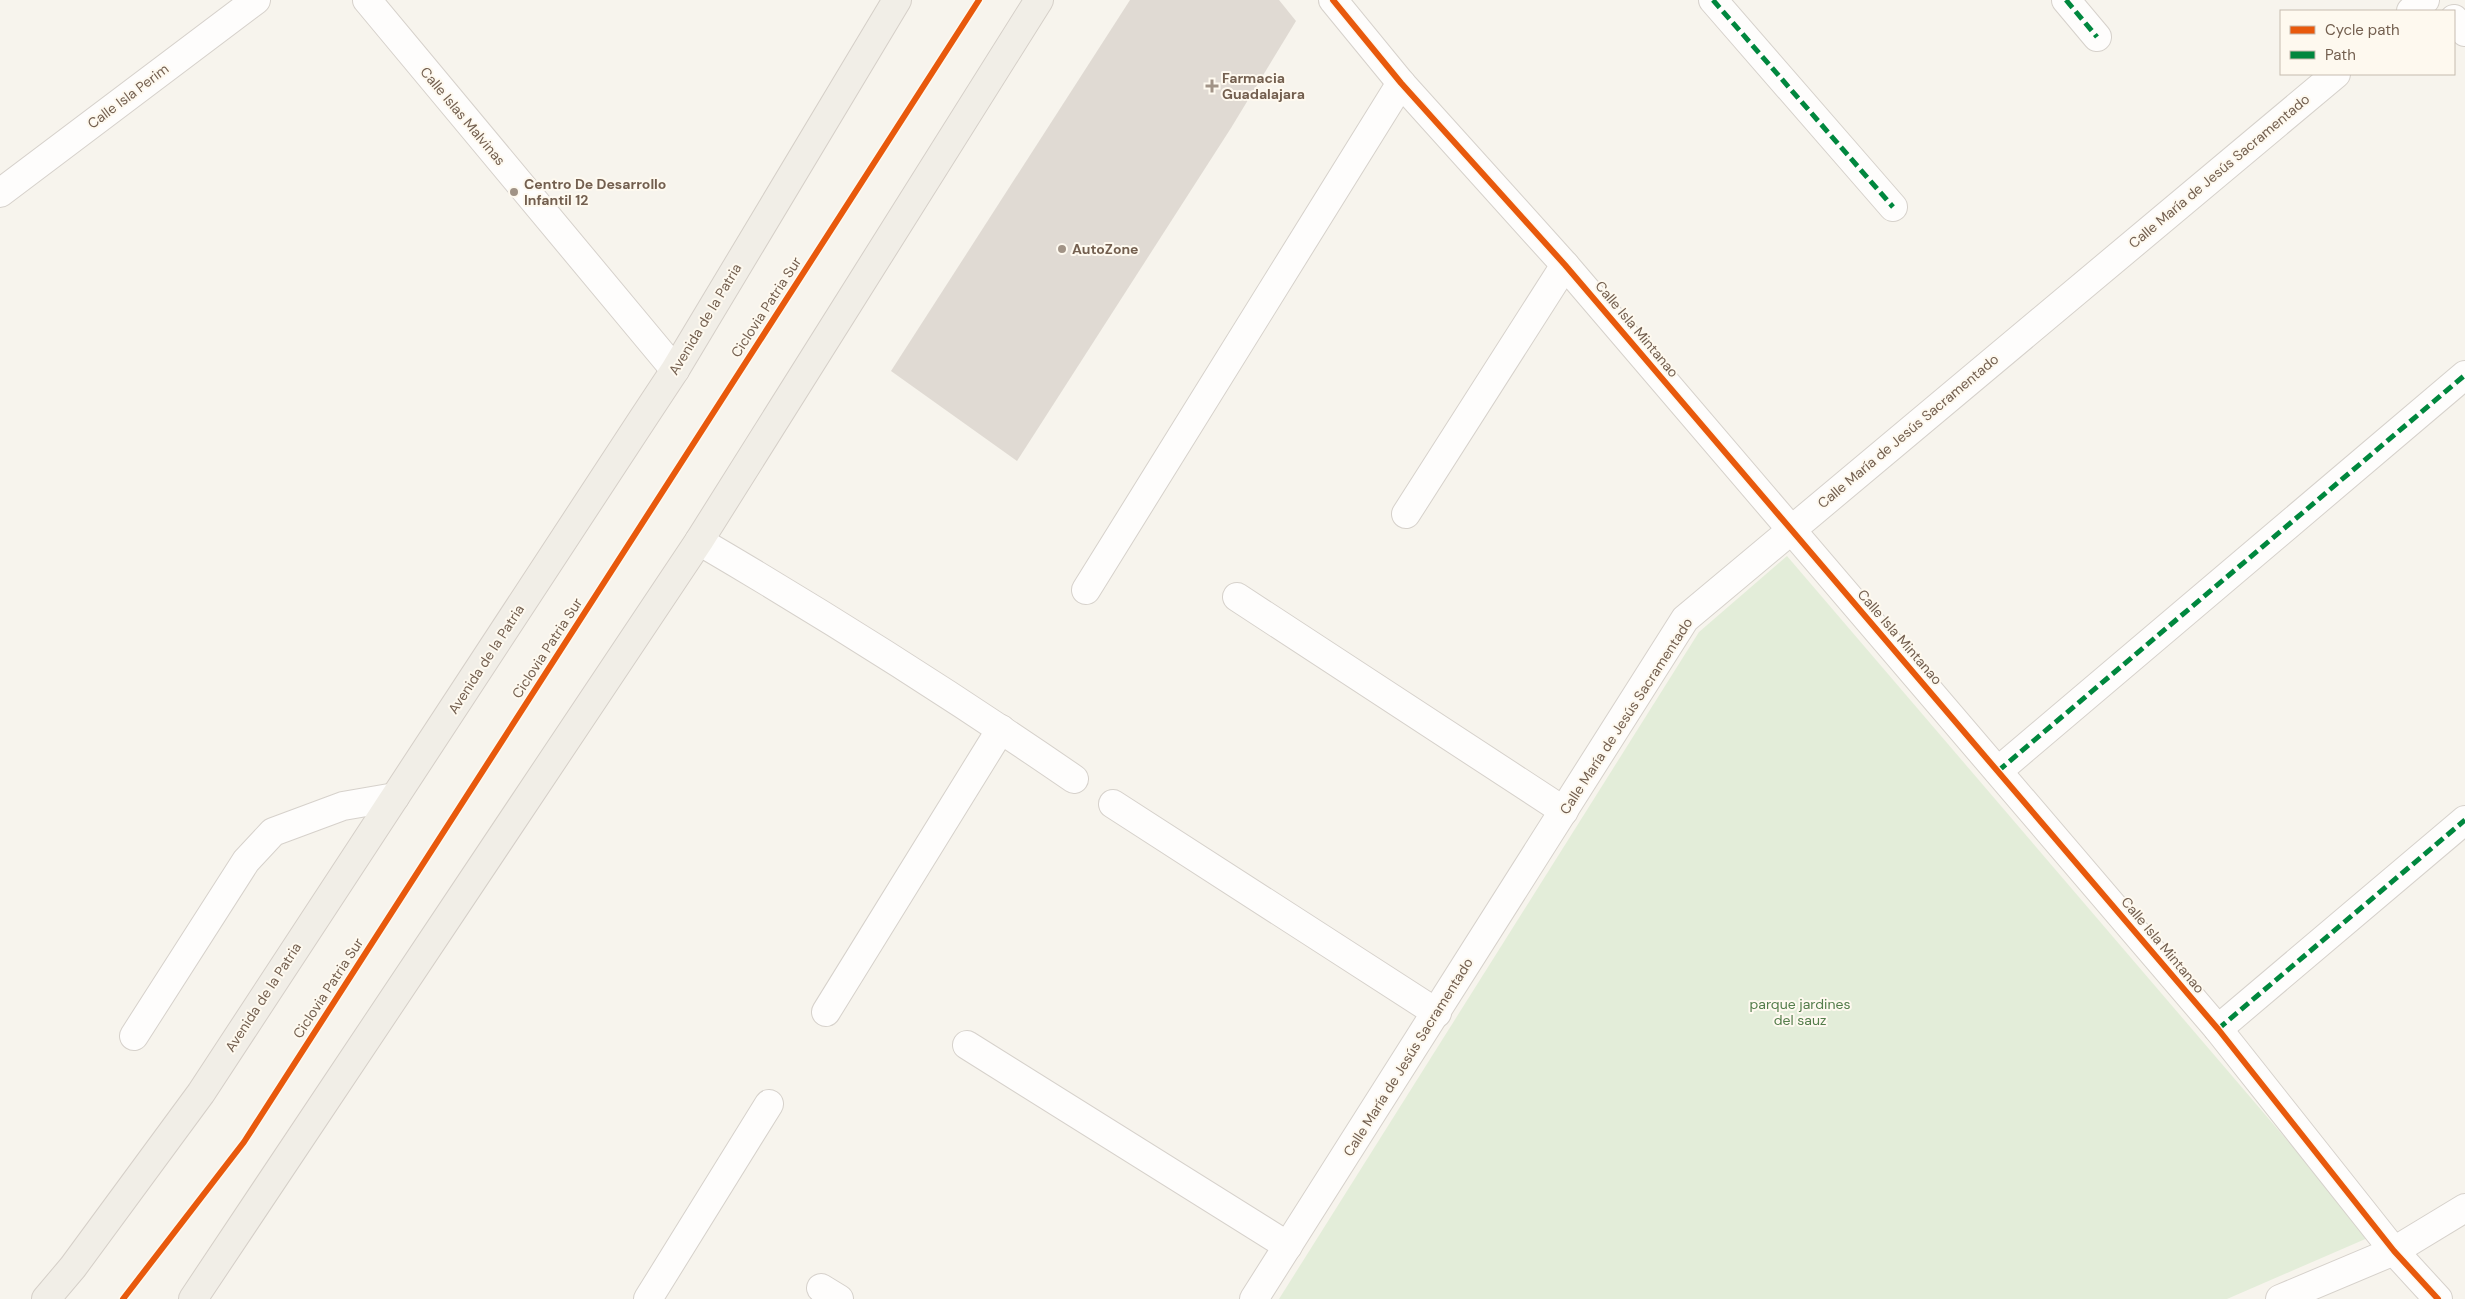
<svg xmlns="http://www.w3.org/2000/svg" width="2465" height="1299" viewBox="0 0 2465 1299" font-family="'DM Sans',sans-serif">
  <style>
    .green { fill: #e3edd9 }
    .building { fill: #e0dad3 }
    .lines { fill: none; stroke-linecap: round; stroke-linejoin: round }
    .minor-casing { stroke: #d6d1cb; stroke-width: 30 }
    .major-casing { stroke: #d5cfc8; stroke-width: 30 }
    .minor { stroke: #fefdfc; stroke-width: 28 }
    .major { stroke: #f1eee7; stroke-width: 28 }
    .quiet { stroke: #00873e; stroke-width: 5; stroke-dasharray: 10 5; stroke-linecap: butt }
    .cycleway-casing { stroke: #fef9ef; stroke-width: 9 }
    .cycleway { stroke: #e8590c; stroke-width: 6 }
    .poi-dot { fill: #a19386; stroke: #fef9ef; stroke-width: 2 }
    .labels { text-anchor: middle; stroke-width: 4; stroke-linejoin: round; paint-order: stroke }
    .poi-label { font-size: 14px; font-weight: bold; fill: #735f4f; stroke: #fef9ef; text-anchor: start }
    .street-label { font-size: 14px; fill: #735f4f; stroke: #fef9ef }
    .park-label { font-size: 14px; fill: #547d4b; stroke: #fef9ef }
  </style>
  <rect width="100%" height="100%" fill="#f7f4ed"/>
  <polygon class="green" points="1787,556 2370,1237 2227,1299 1279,1299 1699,632"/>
  <polygon class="building" points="1130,0 1279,0 1296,21 1231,128 1017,461 891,371"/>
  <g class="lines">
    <defs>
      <g id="minor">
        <polyline points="367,0 675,370"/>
        <polyline points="1333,0 1401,83 1565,265 2218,1029 2394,1251 2438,1299"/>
        <polyline points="1713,0 1893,207"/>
        <polyline points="2066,0 2097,37"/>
        <polyline points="2411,11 2425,0"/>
        <polyline points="2454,19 2465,32"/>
        <polyline points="0,193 256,0"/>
        <polyline points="1406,514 1565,265"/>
        <path d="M699,541C827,616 952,695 1074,779"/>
        <polyline points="1086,590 1401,83"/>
        <polyline points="1237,597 1564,811"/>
        <polyline points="1998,771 2465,375"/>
        <polyline points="1113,804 1437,1013"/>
        <polyline points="826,1012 1001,729"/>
        <polyline points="2218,1029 2465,820"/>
        <polyline points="134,1036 246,861 273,832 343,806 395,797"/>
        <polyline points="967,1045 1288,1246"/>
        <polyline points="821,1288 839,1299"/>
        <polyline points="648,1299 769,1104"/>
        <polyline points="1254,1299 1685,619 2336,74"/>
        <polyline points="2280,1299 2394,1251 2465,1208"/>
      </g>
      <g id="major">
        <polyline points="46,1299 73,1267 201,1093 642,420 675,370 897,0"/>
        <polyline points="193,1299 699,541 1039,0"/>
      </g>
    </defs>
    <use href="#minor" class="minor-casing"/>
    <use href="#major" class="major-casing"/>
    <use href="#minor" class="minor"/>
    <use href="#major" class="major"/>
    <g class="quiet">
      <polyline points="1713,0 1893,207"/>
      <polyline points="2066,0 2097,37"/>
      <polyline points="1998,771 2465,375"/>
      <polyline points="2218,1029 2465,820"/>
    </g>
    <defs>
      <g id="cycleway">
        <polyline points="1333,0 1401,83 1565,265 2218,1029 2394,1251 2438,1299"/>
        <polyline points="123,1299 244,1142 979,0"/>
      </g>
    </defs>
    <use href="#cycleway" class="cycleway-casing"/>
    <use href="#cycleway" class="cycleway"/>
  </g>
  <g class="poi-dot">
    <path d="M1209.5 78.5h5v5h5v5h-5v5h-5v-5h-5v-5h5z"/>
    <circle cx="514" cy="192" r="5"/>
    <circle cx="1062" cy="249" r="5"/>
  </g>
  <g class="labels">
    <g class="poi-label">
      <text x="1222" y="83">Farmacia<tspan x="1222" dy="16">Guadalajara</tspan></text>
      <text x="524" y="189">Centro De Desarrollo<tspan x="524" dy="16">Infantil 12</tspan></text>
      <text x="1072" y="254">AutoZone</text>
    </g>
    <g class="street-label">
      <text transform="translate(128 96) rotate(-37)" y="5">Calle Isla Perim</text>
      <text transform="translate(463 116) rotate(50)" y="5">Calle Islas Malvinas</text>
      <text transform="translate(2219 171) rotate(-40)" y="5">Calle María de Jesús Sacramentado</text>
      <text transform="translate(766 307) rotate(-57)" y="5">Ciclovia Patria Sur</text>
      <text transform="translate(705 319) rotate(-59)" y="5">Avenida de la Patria</text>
      <text transform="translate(1637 329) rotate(50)" y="5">Calle Isla Mintanao</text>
      <text transform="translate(1908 431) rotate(-40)" y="5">Calle María de Jesús Sacramentado</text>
      <text transform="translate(1900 637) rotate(49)" y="5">Calle Isla Mintanao</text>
      <text transform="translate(547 648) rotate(-57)" y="5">Ciclovia Patria Sur</text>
      <text transform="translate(486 659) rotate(-57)" y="5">Avenida de la Patria</text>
      <text transform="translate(1626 716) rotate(-57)" y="5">Calle María de Jesús Sacramentado</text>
      <text transform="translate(2163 945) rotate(50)" y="5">Calle Isla Mintanao</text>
      <text transform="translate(328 988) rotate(-57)" y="5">Ciclovia Patria Sur</text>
      <text transform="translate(263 997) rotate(-57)" y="5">Avenida de la Patria</text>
      <text transform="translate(1408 1057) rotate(-58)" y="5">Calle María de Jesús Sacramentado</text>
    </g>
    <g class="park-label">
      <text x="1800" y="1009">parque jardines<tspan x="1800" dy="16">del sauz</tspan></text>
    </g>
  </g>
  <rect x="2280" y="10" width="175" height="65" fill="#fef9ef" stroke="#c6bbaf"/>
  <rect x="2290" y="26" width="25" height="8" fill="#e8590c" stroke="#c6bbaf"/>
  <text x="2325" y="35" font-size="15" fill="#735f4f">Cycle path</text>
  <rect x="2290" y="51" width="25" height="8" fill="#00873e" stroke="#c6bbaf"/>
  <text x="2325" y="60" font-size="15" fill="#735f4f">Path</text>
</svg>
